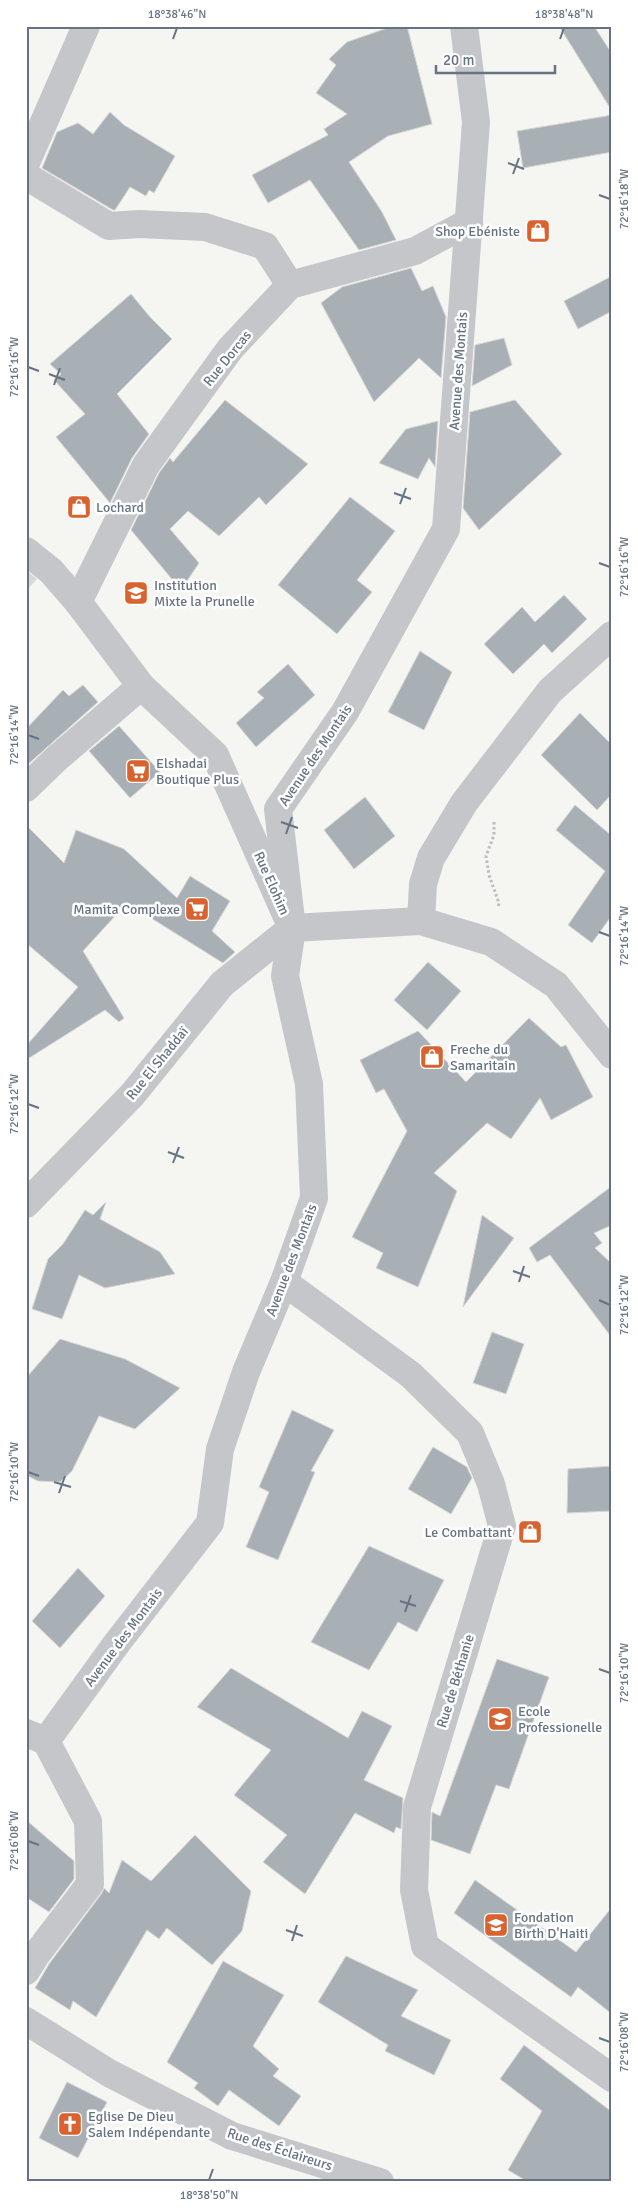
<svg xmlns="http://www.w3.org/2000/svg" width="638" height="2208" viewBox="0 0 638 2208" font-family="Signika,sans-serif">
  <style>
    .green { fill: #d6dcd3 }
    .building { fill: #a8afb5; stroke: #d7d7d5 }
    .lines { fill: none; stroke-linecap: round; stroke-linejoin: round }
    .path { stroke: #bbbdbf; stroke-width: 3; stroke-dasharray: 2.5 2.5; stroke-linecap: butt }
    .minor { stroke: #c4c6ca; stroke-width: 28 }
    .ticks { fill: none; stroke: #667382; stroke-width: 2 }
    .labels { text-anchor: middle; stroke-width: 5; stroke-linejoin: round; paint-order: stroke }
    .poi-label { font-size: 14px; fill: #667382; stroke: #fff; text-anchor: start }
    .street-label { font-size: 14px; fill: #667382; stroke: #fff }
    .neatline { fill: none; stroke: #667382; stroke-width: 2 }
    .ticks-label { font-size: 12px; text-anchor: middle; fill: #667382 }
  </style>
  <rect width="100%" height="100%" fill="#f5f5f2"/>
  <polygon class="green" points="26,570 37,579 26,591"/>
  <g class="building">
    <polygon points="393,26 407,26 432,124 388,136 349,162 382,212 396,240 359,250 310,180 268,203 252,175 328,135 324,129 347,114 316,93 336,65 329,59 347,42"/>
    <polygon points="559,26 594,26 612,54 612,111"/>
    <polygon points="110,112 124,125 175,156 154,193 149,190 146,196 130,187 115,210 113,210 42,168 57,132 78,123 93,134"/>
    <polygon points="612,115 612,152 523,168 517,131"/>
    <polygon points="411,268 422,291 433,286 446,317 441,378 419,358 374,402 321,303 342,287"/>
    <polygon points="612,276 612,311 578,329 564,301"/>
    <polygon points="131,294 150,317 172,339 117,394 149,434 132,458 110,503 56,437 85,414 54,380 61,374 50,364"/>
    <polygon points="504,338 512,365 472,386 475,345"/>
    <polygon points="225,400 308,464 266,505 259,497 219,536 188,511 170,529 199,563 181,590 131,530 159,473 170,458 173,462"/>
    <polygon points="515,400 562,454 479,530 463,508 470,412"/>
    <polygon points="438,421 435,467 429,458 418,479 379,463 406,429"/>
    <polygon points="350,497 395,531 357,580 372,592 337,634 278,585"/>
    <polygon points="564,595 587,619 552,653 544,644 513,674 484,644 522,607 535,622"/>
    <polygon points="420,651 452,672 424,730 388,712"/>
    <polygon points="288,664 315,695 256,747 236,723 264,698 257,692"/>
    <polygon points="83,685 98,702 26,766 26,729 63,690 69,696"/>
    <polygon points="580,713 612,745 612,794 597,810 541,755"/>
    <polygon points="119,726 160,772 130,798 89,751"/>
    <polygon points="365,797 395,836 354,869 324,830"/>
    <polygon points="575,805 612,836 612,915 592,943 568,925 605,871 556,830"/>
    <polygon points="26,825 64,863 76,830 124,849 177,898 190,876 230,901 212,931 235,952 223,963 127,903 83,951 124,1018 119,1022 105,1010 26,1060 26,1046 78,987 26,943"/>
    <polygon points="428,962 461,991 427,1030 394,1000"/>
    <polygon points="529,1018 561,1047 566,1045 593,1097 551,1120 540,1098 511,1139 487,1123 434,1173 457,1191 418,1287 376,1268 383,1253 352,1237 407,1131 384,1089 376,1093 360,1060 418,1031 466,1082"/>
    <polygon points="612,1186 612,1225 594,1233 602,1243 595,1248 612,1264 612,1338 550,1255 537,1262 529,1248"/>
    <polygon points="106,1202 100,1219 160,1252 175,1274 105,1288 79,1275 62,1319 32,1309 48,1259 63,1244 85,1210 93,1215"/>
    <polygon points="482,1215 514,1238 463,1307"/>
    <polygon points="492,1332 524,1344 506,1394 473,1383"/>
    <polygon points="60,1339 125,1359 180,1388 135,1429 99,1416 72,1471 60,1482 38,1481 26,1475 26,1378"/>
    <polygon points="292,1410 334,1430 311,1471 315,1472 278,1560 246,1547 269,1492 259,1487"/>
    <polygon points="433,1447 467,1467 472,1478 451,1514 408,1489"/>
    <polygon points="612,1466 612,1511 567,1513 568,1469"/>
    <polygon points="369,1546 444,1580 417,1632 398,1622 369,1670 311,1642"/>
    <polygon points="78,1568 105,1596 60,1648 32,1621"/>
    <polygon points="497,1659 549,1677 509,1789 496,1785 470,1854 431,1840 432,1812 440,1816"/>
    <polygon points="231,1668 348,1738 362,1711 392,1726 364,1780 403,1798 401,1829 396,1827 394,1833 355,1813 305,1894 263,1862 287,1835 234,1795 271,1750 197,1707"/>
    <polygon points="26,1820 74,1861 74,1879 49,1912 26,1897"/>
    <polygon points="195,1835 251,1891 242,1931 212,1965 167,1928 159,1939 147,1930 96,2017 73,2001 70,2010 35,1988 49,1964 102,1893 104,1888 109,1893 122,1860 151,1881"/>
    <polygon points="475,1880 576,1952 612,1907 612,2014 578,1987 571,1997 454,1913"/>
    <polygon points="346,1956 418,1990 401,2016 451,2040 434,2075 385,2051 388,2045 318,2002"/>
    <polygon points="223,1961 284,1995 253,2046 279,2069 273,2076 301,2096 279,2126 229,2090 218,2106 194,2088 198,2083 167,2062"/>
    <polygon points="524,2045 612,2112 612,2182 528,2182 508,2170 542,2111 500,2079"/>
    <polygon points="67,2082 107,2102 78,2158 39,2138"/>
  </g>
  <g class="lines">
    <polyline class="path" points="494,822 494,835 486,856 489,875 499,903 498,908"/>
    <g class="minor">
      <polyline points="26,163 86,26"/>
      <polyline points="26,176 109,226 139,224 205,227 265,246 290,285"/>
      <polyline points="26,551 51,571 78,602 141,686 215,755 292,928 421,921 491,942 556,985 612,1055"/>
      <polyline points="78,602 146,465 230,349 290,285 415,251 469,222"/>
      <polyline points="26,788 56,759 141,686"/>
      <polyline points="421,921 423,884 431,858 464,803 550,691 612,635"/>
      <polyline points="26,1204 132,1095 222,984 292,928"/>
      <polyline points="284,1282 411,1375 470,1433 491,1484 502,1526 417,1807 414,1890 425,1946 612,2078"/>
      <polyline points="26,1733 46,1741 117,1643 210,1523 220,1449 246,1372 284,1282 314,1198 309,1084 285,976 292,928 278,809 345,712 446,529 476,122 464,26"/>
      <polyline points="26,1971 36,1955 90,1884 88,1821 46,1741"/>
      <polyline points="26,2021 109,2073 232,2136 380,2182"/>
    </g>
  </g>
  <path class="ticks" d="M173,39L177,28M560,39L564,28M508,163L524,169M513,174L519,158M599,195L610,199M28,367L39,371M49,374L65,380M54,385L60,368M394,493L411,499M400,504L406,488M599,563L610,567M28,735L39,739M281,822L298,828M286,834L292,817M599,932L610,936M28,1104L39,1108M168,1152L184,1158M173,1163L179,1147M513,1271L530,1277M519,1282L524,1266M599,1300L610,1305M28,1472L39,1476M54,1482L71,1487M59,1493L65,1476M400,1601L416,1606M405,1612L411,1595M599,1669L610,1673M28,1841L39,1845M286,1930L303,1936M292,1941L297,1925M599,2038L610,2042M209,2180L213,2169"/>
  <defs>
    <symbol id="shop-square" viewBox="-11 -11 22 22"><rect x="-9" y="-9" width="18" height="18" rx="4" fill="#d9622f" stroke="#fff"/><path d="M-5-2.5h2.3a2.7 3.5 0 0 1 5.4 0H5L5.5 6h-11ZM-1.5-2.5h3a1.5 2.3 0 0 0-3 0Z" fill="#fff"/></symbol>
    <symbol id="school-square" viewBox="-11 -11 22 22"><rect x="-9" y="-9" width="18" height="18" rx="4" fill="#d9622f" stroke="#fff"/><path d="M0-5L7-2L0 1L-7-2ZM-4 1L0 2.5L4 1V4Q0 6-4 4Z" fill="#fff"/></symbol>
    <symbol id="supermarket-square" viewBox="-11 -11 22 22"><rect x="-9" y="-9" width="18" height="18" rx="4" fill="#d9622f" stroke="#fff"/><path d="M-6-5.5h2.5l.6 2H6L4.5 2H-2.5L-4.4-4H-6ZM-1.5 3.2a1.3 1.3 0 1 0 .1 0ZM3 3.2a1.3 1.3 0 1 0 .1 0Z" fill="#fff"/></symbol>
    <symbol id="university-square" viewBox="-11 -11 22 22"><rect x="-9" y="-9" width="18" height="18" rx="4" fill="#d9622f" stroke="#fff"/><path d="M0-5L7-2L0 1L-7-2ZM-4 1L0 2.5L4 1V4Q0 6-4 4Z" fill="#fff"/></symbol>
    <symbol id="church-square" viewBox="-11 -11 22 22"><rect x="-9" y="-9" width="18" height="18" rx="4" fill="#d9622f" stroke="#fff"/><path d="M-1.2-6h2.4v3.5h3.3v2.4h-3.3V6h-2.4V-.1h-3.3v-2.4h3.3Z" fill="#fff"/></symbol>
  </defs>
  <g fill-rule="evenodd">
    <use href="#shop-square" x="524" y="217" width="28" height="28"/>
    <use href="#shop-square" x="65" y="493" width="28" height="28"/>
    <use href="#school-square" x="122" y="579" width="28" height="28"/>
    <use href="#supermarket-square" x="124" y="757" width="28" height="28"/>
    <use href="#supermarket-square" x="183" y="895" width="28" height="28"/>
    <use href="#shop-square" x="418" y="1043" width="28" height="28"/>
    <use href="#shop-square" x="516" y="1518" width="28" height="28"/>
    <use href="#university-square" x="486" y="1705" width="28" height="28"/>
    <use href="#school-square" x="482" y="1911" width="28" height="28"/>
    <use href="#church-square" x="56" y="2110" width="28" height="28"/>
  </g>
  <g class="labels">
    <g class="poi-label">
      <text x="520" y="236" text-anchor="end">Shop Ebéniste</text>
      <text x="96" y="512">Lochard</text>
      <text x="154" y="590">Institution<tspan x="154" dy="16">Mixte la Prunelle</tspan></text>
      <text x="156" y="768">Elshadai<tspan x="156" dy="16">Boutique Plus</tspan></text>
      <text x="180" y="914" text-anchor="end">Mamita Complexe</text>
      <text x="450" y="1054">Freche du<tspan x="450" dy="16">Samaritain</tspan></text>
      <text x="512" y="1537" text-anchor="end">Le Combattant</text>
      <text x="518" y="1716">Ecole<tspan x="518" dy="16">Professionelle</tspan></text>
      <text x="514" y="1922">Fondation<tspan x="514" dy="16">Birth D'Haiti</tspan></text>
      <text x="88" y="2121">Eglise De Dieu<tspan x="88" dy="16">Salem Indépendante</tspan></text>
    </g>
    <g class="street-label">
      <text transform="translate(227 358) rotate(-51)" y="5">Rue Dorcas</text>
      <text transform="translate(458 371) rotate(-86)" y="5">Avenue des Montais</text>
      <text transform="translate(315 755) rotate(-56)" y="5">Avenue des Montais</text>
      <text transform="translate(272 883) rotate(66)" y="5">Rue Elohim</text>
      <text transform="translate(157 1063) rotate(-51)" y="5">Rue El Shaddaï</text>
      <text transform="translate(291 1260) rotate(-69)" y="5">Avenue des Montais</text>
      <text transform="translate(123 1637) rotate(-53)" y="5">Avenue des Montais</text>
      <text transform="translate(455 1681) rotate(-73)" y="5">Rue de Béthanie</text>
      <text transform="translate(280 2149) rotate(18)" y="5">Rue des Éclaireurs</text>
    </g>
  </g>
  <rect width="638" height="2208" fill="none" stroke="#ffffff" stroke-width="55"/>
  <path d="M436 65v8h119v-8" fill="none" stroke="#667382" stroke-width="2.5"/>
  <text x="443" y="65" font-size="15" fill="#667382" stroke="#ffffff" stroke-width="4" paint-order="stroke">20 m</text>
  <rect x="28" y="28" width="582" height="2152" class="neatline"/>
  <g class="ticks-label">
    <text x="177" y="18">18°38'46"N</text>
    <text x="564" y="18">18°38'48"N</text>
    <text transform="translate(624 199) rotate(-90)" y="4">72°16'18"W</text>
    <text transform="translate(14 367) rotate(-90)" y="4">72°16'16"W</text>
    <text transform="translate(624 567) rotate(-90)" y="4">72°16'16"W</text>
    <text transform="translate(14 735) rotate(-90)" y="4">72°16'14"W</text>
    <text transform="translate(624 936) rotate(-90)" y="4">72°16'14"W</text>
    <text transform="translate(14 1104) rotate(-90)" y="4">72°16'12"W</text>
    <text transform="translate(624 1305) rotate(-90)" y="4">72°16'12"W</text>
    <text transform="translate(14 1472) rotate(-90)" y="4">72°16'10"W</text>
    <text transform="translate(624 1673) rotate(-90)" y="4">72°16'10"W</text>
    <text transform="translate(14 1841) rotate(-90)" y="4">72°16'08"W</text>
    <text transform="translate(624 2042) rotate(-90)" y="4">72°16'08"W</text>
    <text x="209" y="2199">18°38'50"N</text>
  </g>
</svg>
